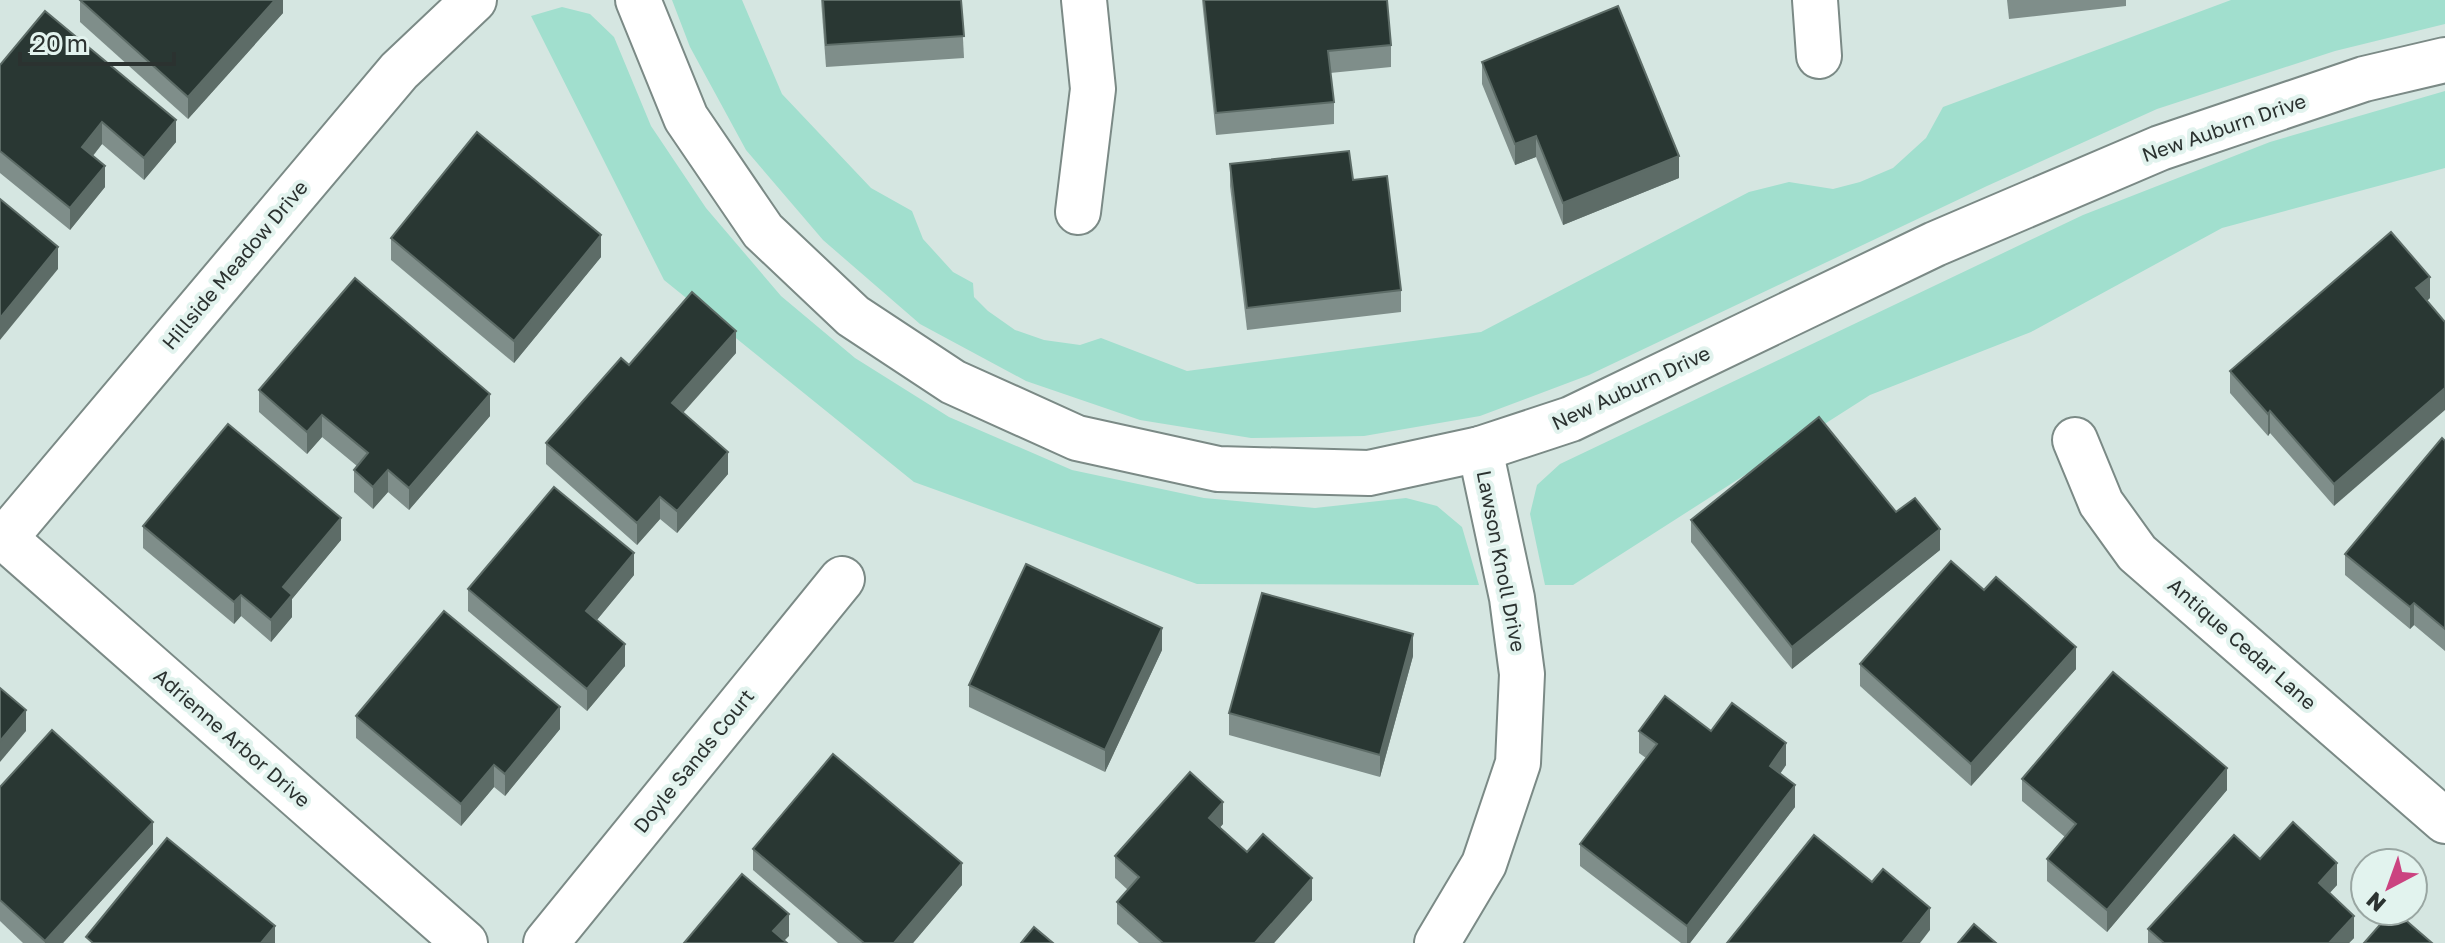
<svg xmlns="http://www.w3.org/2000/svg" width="2445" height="943" viewBox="0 0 2445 943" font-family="'Golos Text',sans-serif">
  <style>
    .green { fill: #a1dfce }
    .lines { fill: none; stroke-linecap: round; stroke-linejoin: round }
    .street-casing { stroke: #7b8a86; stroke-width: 48 }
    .street { stroke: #fff; stroke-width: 44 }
    .wall { fill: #7f8e8a }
    .shaded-wall { fill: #5d6c67 }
    .building { fill: #293733; stroke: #5d6c67; stroke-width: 2 }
    .labels { text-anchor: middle; stroke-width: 8; stroke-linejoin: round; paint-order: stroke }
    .street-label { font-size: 20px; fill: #2b3230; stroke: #e2f3ee }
  </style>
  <rect width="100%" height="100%" fill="#d5e6e1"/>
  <g class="green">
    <polygon points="672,0 742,0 782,94 871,188 912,211 923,239 953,272 973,283 974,297 988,311 1015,330 1044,340 1080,345 1101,338 1187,371 1481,332 1749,192 1789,182 1833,189 1860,182 1893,168 1926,138 1943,107 2231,0 2445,0 2445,24 2335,51 2157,109 1987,186 1589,375 1480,416 1364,436 1251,438 1140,420 1026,381 920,324 823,240 746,150 690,47"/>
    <polygon points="562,7 590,14 614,37 651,126 706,208 781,296 855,358 949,417 1072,470 1204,498 1315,508 1406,498 1437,506 1462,527 1479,585 1197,584 914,482 664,280 531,16"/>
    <polygon points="2445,91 2445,168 2222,228 2031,332 1870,395 1573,585 1545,585 1530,514 1537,485 1560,464 2083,215 2270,142"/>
  </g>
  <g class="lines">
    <defs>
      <g id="street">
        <polyline points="638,0 686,118 763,231 853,316 953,382 1077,438 1218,469 1369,473 1480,449 1571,419 1935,244 2160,148 2364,79 2445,60"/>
        <polyline points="1815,0 1819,56"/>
        <polyline points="1078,212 1093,89 1084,0"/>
        <polyline points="2075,440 2101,503 2137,553 2445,821"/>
        <polyline points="0,534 465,943"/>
        <polyline points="5,538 399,71 474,0"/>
        <polyline points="546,943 842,579"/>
        <polyline points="1437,943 1484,864 1518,763 1522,674 1512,598 1480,449"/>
      </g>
    </defs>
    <use href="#street" class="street-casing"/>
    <use href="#street" class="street"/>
  </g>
  <g class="wall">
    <polygon points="80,0 283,0 283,13 188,119 80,22"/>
    <polygon points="821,0 961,0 964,58 826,67"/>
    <polygon points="1202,0 1387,0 1391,45 1391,67 1330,73 1334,102 1334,124 1216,135"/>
    <polygon points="2007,0 2126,0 2126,6 2009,19"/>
    <polygon points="1482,62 1679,178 1563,225 1536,157 1515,165 1482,84"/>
    <polygon points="0,65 176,142 144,180 102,144 93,156 105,187 70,230 0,173"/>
    <polygon points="1230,164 1353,180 1401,290 1401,312 1247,330 1230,186"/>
    <polygon points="391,238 601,257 514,363 391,260"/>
    <polygon points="2430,298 2427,301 2334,506 2270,433 2268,436 2230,393 2230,371"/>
    <polygon points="736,353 683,413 728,474 677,533 660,519 637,545 546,464 546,443 629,365"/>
    <polygon points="259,390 490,416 409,510 388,492 373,509 354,492 354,470 357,466 322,437 307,454 259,412"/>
    <polygon points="2445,441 2445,651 2414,625 2410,629 2345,575 2345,554"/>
    <polygon points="1896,512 1940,550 1792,669 1691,542 1691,520"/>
    <polygon points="143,526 341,540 292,599 292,617 271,642 241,616 234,624 143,548"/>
    <polygon points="634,575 597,620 625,666 587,711 468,611 468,589"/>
    <polygon points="1984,590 2076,669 1971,786 1860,686 1860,664"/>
    <polygon points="1162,650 1105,772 969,707 969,685"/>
    <polygon points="1413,656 1380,777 1229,735 1229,713"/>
    <polygon points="356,716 560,729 505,796 494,787 461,826 356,738"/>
    <polygon points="1639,731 1711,731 1786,765 1780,774 1795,807 1690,943 1681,943 1580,866 1580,844 1646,758 1639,753"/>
    <polygon points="2022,779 2227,790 2107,932 2047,881 2047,859 2065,837 2022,801"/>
    <polygon points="0,787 153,844 63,943 23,943 0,921"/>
    <polygon points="1223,824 1220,827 1247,852 1312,900 1274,943 1139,943 1117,924 1117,902 1128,890 1115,878 1115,856"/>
    <polygon points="753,849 962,885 913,943 838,943 753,870"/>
    <polygon points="2260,859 2337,885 2329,893 2354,938 2349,943 2148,943 2148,929"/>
  </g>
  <g class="shaded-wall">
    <polygon points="275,0 283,0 283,13 188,119 188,97"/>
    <polygon points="176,120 176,142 144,180 144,158"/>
    <polygon points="102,122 102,144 82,169 82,147"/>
    <polygon points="1536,136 1536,157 1515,165 1515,144"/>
    <polygon points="1679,156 1679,178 1563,225 1563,203"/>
    <polygon points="105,166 105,187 70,230 70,208"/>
    <polygon points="601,235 601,257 514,363 514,341"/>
    <polygon points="58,247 58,269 0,340 0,318"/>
    <polygon points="2430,277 2430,298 2416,310 2416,288"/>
    <polygon points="736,331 736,353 672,425 672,403"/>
    <polygon points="2445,388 2445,410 2334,506 2334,484"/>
    <polygon points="490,394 490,416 409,510 409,488"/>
    <polygon points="2270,411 2270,433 2268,436 2268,414"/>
    <polygon points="322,415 322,437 307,454 307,432"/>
    <polygon points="728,452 728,474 677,533 677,511"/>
    <polygon points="388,470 388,492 373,509 373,487"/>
    <polygon points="660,497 660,519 637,545 637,523"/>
    <polygon points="341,518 341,540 292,599 292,617 271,642 271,620 283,587"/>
    <polygon points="1940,529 1940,550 1792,669 1792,647"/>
    <polygon points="634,553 634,575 586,633 586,611"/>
    <polygon points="241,595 241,616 234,624 234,602"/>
    <polygon points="2414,603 2414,625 2410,629 2410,607"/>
    <polygon points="1162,628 1162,650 1105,772 1105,750"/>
    <polygon points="1413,634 1413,656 1380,777 1380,755"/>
    <polygon points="625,644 625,666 587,711 587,689"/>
    <polygon points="2076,647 2076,669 1971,786 1971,764"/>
    <polygon points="560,707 560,729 505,796 505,774"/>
    <polygon points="26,710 26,731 0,762 0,741"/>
    <polygon points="1786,743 1786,765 1770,788 1770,766"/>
    <polygon points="494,765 494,787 461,826 461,804"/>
    <polygon points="2227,768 2227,790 2107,932 2107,910"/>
    <polygon points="1795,785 1795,807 1690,943 1687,943 1687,926"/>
    <polygon points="1223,802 1223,824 1209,840 1209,818"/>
    <polygon points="153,822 153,844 63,943 45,943 45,941"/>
    <polygon points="962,863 962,885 913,943 894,943"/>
    <polygon points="2337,863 2337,885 2319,905 2319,883"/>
    <polygon points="1312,878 1312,900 1274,943 1255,943"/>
    <polygon points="1930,908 1930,930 1920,943 1902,943"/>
    <polygon points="789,914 789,936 782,943 773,931"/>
    <polygon points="2354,916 2354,938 2349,943 2329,943"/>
    <polygon points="275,926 275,943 261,943"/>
  </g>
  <g class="building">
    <polygon points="80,0 275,0 188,97"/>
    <polygon points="823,0 961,0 964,36 826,45"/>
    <polygon points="1204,0 1387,0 1391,45 1328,51 1334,102 1216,113"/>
    <polygon points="1618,6 1679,156 1563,203 1536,136 1515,144 1482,62"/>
    <polygon points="45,11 176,120 144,158 102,122 82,147 105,166 70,208 0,151 0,65"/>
    <polygon points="477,132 601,235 514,341 391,238"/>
    <polygon points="1349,151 1353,180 1387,176 1401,290 1247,308 1230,164"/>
    <polygon points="0,199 58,247 0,318"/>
    <polygon points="2391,232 2430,277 2416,288 2445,322 2445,388 2334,484 2270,411 2268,414 2230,371"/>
    <polygon points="355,278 490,394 409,488 388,470 373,487 354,470 368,453 322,415 307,432 259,390"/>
    <polygon points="692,292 736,331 672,403 728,452 677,511 660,497 637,523 546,443 621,358 629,365"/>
    <polygon points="1819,417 1896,512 1915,498 1940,529 1792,647 1691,520"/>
    <polygon points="228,424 341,518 283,587 292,595 271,620 241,595 234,602 143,526"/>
    <polygon points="2442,438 2445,441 2445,629 2414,603 2410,607 2345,554"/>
    <polygon points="554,487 634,553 586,611 625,644 587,689 468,589"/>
    <polygon points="1951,561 1984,590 1996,577 2076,647 1971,764 1860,664"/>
    <polygon points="1026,564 1162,628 1105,750 969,685"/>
    <polygon points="1262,593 1413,634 1380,755 1229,713"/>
    <polygon points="444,611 560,707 505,774 494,765 461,804 356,716"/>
    <polygon points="2113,672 2227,768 2107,910 2047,859 2076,824 2022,779"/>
    <polygon points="0,688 26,710 0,741"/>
    <polygon points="1665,696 1711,731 1732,703 1786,743 1770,766 1795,785 1687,926 1580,844 1657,744 1639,731"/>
    <polygon points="52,730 153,822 45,941 0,900 0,787"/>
    <polygon points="833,754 962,863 894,943 864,943 753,849"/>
    <polygon points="1190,772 1223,802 1209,818 1247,852 1263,834 1312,878 1255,943 1163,943 1117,902 1139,877 1115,856"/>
    <polygon points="2293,822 2337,863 2319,883 2354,916 2329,943 2164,943 2148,929 2234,835 2260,859"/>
    <polygon points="1814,835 1872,882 1883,869 1930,908 1902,943 1727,943"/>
    <polygon points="167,838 275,926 261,943 93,943 86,937"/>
    <polygon points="742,874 789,914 773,931 787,943 684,943"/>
    <polygon points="2392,911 2395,911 2432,943 2364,943"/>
    <polygon points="1974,924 1996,943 1958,943"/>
    <polygon points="1034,927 1053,943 1021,943"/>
  </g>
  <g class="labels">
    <g class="street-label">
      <text transform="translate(2224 128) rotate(-19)" y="7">New Auburn Drive</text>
      <text transform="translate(235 265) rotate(-50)" y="7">Hillside Meadow Drive</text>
      <text transform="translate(1631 388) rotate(-25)" y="7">New Auburn Drive</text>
      <text transform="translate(1501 561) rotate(79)" y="7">Lawson Knoll Drive</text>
      <text transform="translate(2242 644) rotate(41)" y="7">Antique Cedar Lane</text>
      <text transform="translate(232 738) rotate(41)" y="7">Adrienne Arbor Drive</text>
      <text transform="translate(694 761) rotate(-51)" y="7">Doyle Sands Court</text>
    </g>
  </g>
  <g transform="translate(2389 887) rotate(221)"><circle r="38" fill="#e2f3ee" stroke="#99a6a2" stroke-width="2"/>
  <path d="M0-6L14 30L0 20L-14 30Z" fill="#cb4380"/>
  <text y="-12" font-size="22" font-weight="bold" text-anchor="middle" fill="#2b3230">N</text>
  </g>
  <path d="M20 52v12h154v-12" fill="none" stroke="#2b3230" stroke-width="4"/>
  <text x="32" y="52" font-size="24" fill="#2b3230" stroke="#e2f3ee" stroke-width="6" paint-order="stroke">20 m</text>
</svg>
